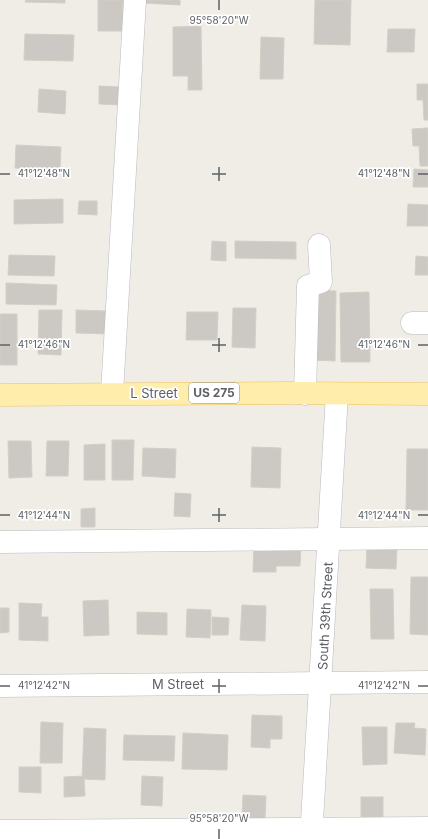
<svg xmlns="http://www.w3.org/2000/svg" width="428" height="839" viewBox="0 0 428 839" font-family="Inter,sans-serif">
  <style>
    .building { fill: #ccc9c5; stroke: #d4cec4 }
    .lines { fill: none; stroke-linecap: round; stroke-linejoin: round }
    .minor-casing { stroke: #b8bbbf; stroke-width: 23 }
    .major-casing { stroke: #f1c05d; stroke-width: 23 }
    .minor { stroke: #fff; stroke-width: 22 }
    .major { stroke: #feedab; stroke-width: 22 }
    .ticks { fill: none; stroke: #5d6166; stroke-width: 1.5 }
    .labels { text-anchor: middle; stroke-width: 3.5; stroke-linejoin: round; paint-order: stroke }
    .shield { fill: #fff; stroke: #8e9094; stroke-width: 1 }
    .shield-label { font-size: 12px; font-weight: bold; fill: #5d6166 }
    .street-label { font-size: 13px; fill: #5d6166; stroke: #fff }
    .ticks-label { font-size: 10px; text-anchor: middle; fill: #5d6166; stroke: #fff; stroke-width: 3.5; stroke-linejoin: round; paint-order: stroke }
  </style>
  <rect width="100%" height="100%" fill="#efede5"/>
  <g class="building">
    <polygon points="26,0 65,0 65,3 25,2"/>
    <polygon points="98,0 123,0 122,31 98,31"/>
    <polygon points="144,0 180,0 180,5 144,3"/>
    <polygon points="315,0 351,0 350,45 314,44"/>
    <polygon points="201,26 202,90 188,90 188,76 173,76 173,27"/>
    <polygon points="388,29 415,29 414,52 387,52"/>
    <polygon points="25,34 74,35 73,61 24,60"/>
    <polygon points="261,37 284,38 283,79 260,79"/>
    <polygon points="417,84 428,84 428,120 424,120 423,100 417,100"/>
    <polygon points="99,86 120,87 120,105 99,104"/>
    <polygon points="39,89 66,91 65,114 38,112"/>
    <polygon points="428,128 428,166 420,166 419,146 413,146 412,129"/>
    <polygon points="16,145 61,147 60,169 15,168"/>
    <polygon points="414,169 428,170 428,187 413,187"/>
    <polygon points="63,199 63,223 14,224 14,200"/>
    <polygon points="79,201 97,201 97,215 78,214"/>
    <polygon points="408,204 428,205 428,226 407,226"/>
    <polygon points="212,241 226,242 226,261 211,260"/>
    <polygon points="235,241 296,242 296,259 235,258"/>
    <polygon points="9,255 55,256 54,276 8,275"/>
    <polygon points="416,256 428,257 428,275 415,275"/>
    <polygon points="6,283 57,285 56,305 6,304"/>
    <polygon points="313,290 336,291 335,361 312,360"/>
    <polygon points="369,292 370,362 341,362 340,293"/>
    <polygon points="233,308 256,308 255,348 232,347"/>
    <polygon points="39,310 62,310 61,355 38,354"/>
    <polygon points="76,310 108,311 107,334 76,333"/>
    <polygon points="187,312 218,312 217,340 186,340"/>
    <rect x="0" y="314" width="17" height="51"/>
    <polygon points="112,440 134,440 133,480 112,480"/>
    <polygon points="8,441 31,441 32,477 9,478"/>
    <polygon points="47,441 69,441 68,476 46,476"/>
    <polygon points="105,444 105,480 84,480 84,445"/>
    <polygon points="252,447 281,448 280,488 251,487"/>
    <polygon points="143,448 176,449 175,478 142,476"/>
    <polygon points="407,449 428,449 428,510 406,510"/>
    <polygon points="175,493 191,494 190,517 174,516"/>
    <polygon points="95,508 95,527 81,527 81,509"/>
    <polygon points="254,544 301,545 300,566 276,566 276,572 253,572"/>
    <polygon points="367,547 397,548 396,569 366,568"/>
    <polygon points="411,577 428,577 428,635 410,634"/>
    <polygon points="370,589 393,589 394,639 371,639"/>
    <polygon points="108,600 109,635 84,636 83,601"/>
    <polygon points="19,603 42,604 41,617 48,617 48,641 19,640"/>
    <polygon points="242,605 266,606 265,641 240,640"/>
    <polygon points="0,608 9,608 9,632 0,633"/>
    <polygon points="187,609 211,610 210,638 186,637"/>
    <polygon points="137,612 167,613 167,635 137,634"/>
    <polygon points="212,617 229,618 228,635 212,635"/>
    <polygon points="252,715 282,716 282,739 270,739 270,748 251,747"/>
    <polygon points="41,722 63,723 62,763 40,763"/>
    <polygon points="396,723 415,723 414,728 426,729 425,755 394,753"/>
    <polygon points="362,727 387,727 387,764 363,765"/>
    <polygon points="84,728 106,729 105,780 82,779"/>
    <polygon points="183,733 228,735 227,770 182,769"/>
    <polygon points="124,735 175,736 174,761 123,760"/>
    <polygon points="19,767 41,767 41,793 19,792"/>
    <polygon points="84,776 85,796 64,797 64,777"/>
    <polygon points="142,776 163,777 162,806 141,805"/>
    <polygon points="243,795 266,796 265,819 242,818"/>
    <rect x="361" y="797" width="22" height="20"/>
  </g>
  <g class="lines">
    <defs>
      <g id="minor">
        <polyline points="412,323 428,323"/>
        <polyline points="112,393 135,0"/>
        <polyline points="305,394 308,286 321,282 319,245"/>
        <polyline points="0,542 428,538"/>
        <polyline points="0,686 428,682"/>
        <polyline points="0,831 428,828"/>
        <polyline points="311,839 337,394"/>
      </g>
      <polyline id="major" points="0,395 291,393 428,394"/>
    </defs>
    <use href="#minor" class="minor-casing"/>
    <use href="#major" class="major-casing"/>
    <use href="#minor" class="minor"/>
    <use href="#major" class="major"/>
  </g>
  <path class="ticks" d="M219,0V10M219,167V181M0,174H10M212,174H226M418,174H428M219,338V352M0,345H10M212,345H226M418,345H428M219,508V522M0,515H10M212,515H226M418,515H428M219,679V693M0,686H10M212,686H226M418,686H428M219,829V839"/>
  <g class="labels">
    <rect class="shield" x="189" y="383" width="50" height="20" rx="3"/>
    <g class="shield-label">
      <text x="214" y="397">US 275</text>
    </g>
    <g class="street-label">
      <text x="154" y="398">L Street</text>
      <text transform="translate(325 616) rotate(-87)" y="5">South 39th Street</text>
      <text x="178" y="689">M Street</text>
    </g>
  </g>
  <g class="ticks-label">
    <text x="219" y="24">95°58'20"W</text>
    <text x="44" y="177">41°12'48"N</text>
    <text x="384" y="177">41°12'48"N</text>
    <text x="44" y="348">41°12'46"N</text>
    <text x="384" y="348">41°12'46"N</text>
    <text x="44" y="519">41°12'44"N</text>
    <text x="384" y="519">41°12'44"N</text>
    <text x="44" y="689">41°12'42"N</text>
    <text x="384" y="689">41°12'42"N</text>
    <text x="219" y="822">95°58'20"W</text>
  </g>
</svg>
